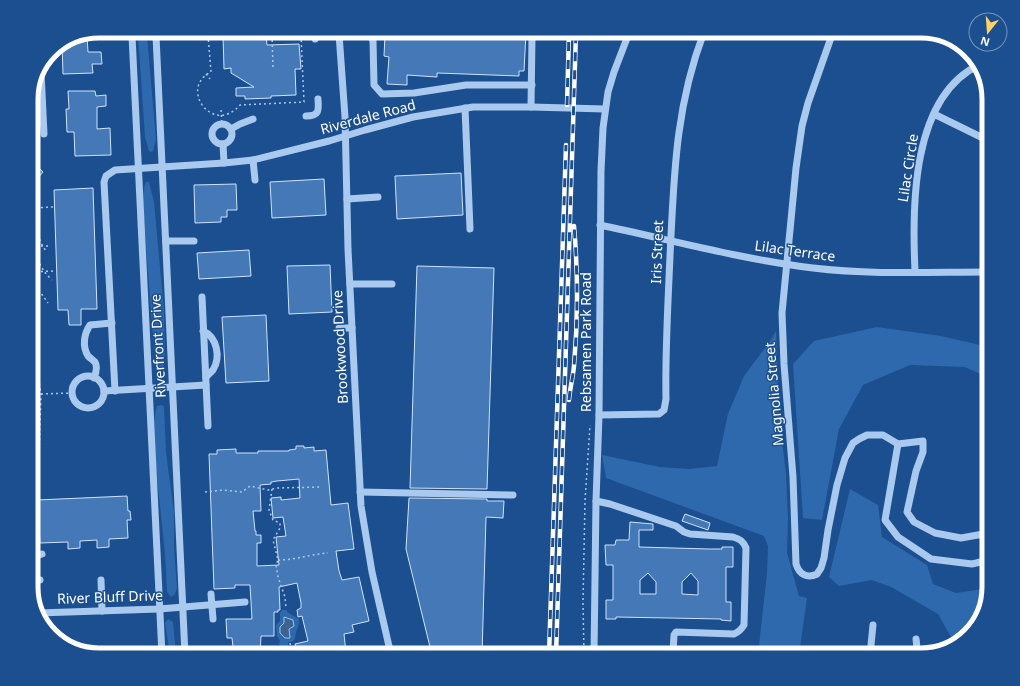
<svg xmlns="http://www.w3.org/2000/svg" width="1020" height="686" viewBox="0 0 1020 686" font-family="'Noto Sans',sans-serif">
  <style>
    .green { fill: #2e69ad }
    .water { fill: #3c6290; stroke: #9cc4f0 }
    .building { fill: #4478b7; stroke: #cfe3fa; fill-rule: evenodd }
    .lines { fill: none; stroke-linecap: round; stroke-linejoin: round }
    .path { stroke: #a9c9ee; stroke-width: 1.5; stroke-dasharray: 2 3; stroke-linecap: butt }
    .minor { stroke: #a9c9ee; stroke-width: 7 }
    .rail-casing { stroke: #fff; stroke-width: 4.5 }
    .rail { stroke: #1b4f8f; stroke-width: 3; stroke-dasharray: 9; stroke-linecap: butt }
    .labels { text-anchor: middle; stroke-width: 3; stroke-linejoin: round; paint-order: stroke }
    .street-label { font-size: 14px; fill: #fff; stroke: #1b4f8f }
    .rim { fill: none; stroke: #fff; stroke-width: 5 }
  </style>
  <rect width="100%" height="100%" fill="#1b4f8f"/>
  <g class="green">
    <polygon points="138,36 147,36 156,139 153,151 151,152 149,151 145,137"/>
    <path d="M146,182H149L154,202L164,311L165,361L163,369L159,372L156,371C152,324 148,277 145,230C144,217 141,193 146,182Z"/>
    <polygon points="877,327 941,336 989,347 989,378 965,367 910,365 863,385 839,429 822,520 803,518 793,364 814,341"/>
    <polygon points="776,331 779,417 786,473 788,519 787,553 799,596 807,598 799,655 758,655 767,573 768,546 764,536 606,478 602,455 660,467 689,469 717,466 728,414 744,376 771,340"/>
    <path d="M161,405L164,406L166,453L174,512V547L177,588L175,594L171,597L167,592C166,545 158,499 155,452C155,437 152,420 157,406Z"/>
    <polygon points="850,489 878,505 882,537 927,565 933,584 956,593 989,588 977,625 955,644 938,614 891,587 872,580 839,586 829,577"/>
    <path d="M282,610H287V612L299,619C299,626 298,626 296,632C295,637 296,638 292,642H288V646L286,648L282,647L279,644L280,641L277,636L276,625L280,621V613Z"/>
    <polygon points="168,619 173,622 176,655 170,655 165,623"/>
  </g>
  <g class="water">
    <polygon points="31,400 37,400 34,464 31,485"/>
    <polygon points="284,617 293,620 294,626 289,629 290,638 285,638 280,633 280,627 284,623"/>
  </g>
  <g class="building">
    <polygon points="526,33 524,71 519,71 519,76 437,73 437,77 407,75 407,85 387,84 389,57 384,56 385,34"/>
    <polygon points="223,35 266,35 267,45 299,44 301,69 295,69 296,95 271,96 271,98 245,99 245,96 236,96 236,88 254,87 231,73 231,68 224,69"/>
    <polygon points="73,36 87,36 88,52 101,52 102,64 92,64 93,73 63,74 62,44"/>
    <polygon points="68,91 95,91 96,96 106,95 106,106 97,107 97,129 110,128 111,155 75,156 74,132 67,132 66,109 69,109"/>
    <polygon points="31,160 43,172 36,180 31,175"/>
    <polygon points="461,173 463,215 397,219 395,176"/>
    <polygon points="324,179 326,215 272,218 270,182"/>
    <polygon points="236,184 237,210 227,210 227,217 221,217 221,222 195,223 194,185"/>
    <polygon points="93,188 97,309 81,309 81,325 69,325 68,310 58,310 54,190"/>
    <polygon points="249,250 251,276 199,279 197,253"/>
    <polygon points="330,265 332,312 289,314 287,266"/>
    <polygon points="417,266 494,268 487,489 410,488"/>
    <polygon points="266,315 269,381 226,383 222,317"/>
    <path d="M296,446H304V448L314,447V451L326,450L331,505L348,503L354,549L336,551L339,571L342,580L359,577L369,621L352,625L354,632L344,634L346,653L341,654V655H298L295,644L308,641L302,616L298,617L297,610L301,608V603L297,583L279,587L280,610H278V612H274V636H261L260,655H234L232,638H227L226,619H252L250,585H235V588L214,589L209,454H217V450L236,449V453H258V451H289V450L296,449ZM299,479L300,498L281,500V497L271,498L273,518L283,517L286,536L276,537L279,565L257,566V543H261V535H256V531H255L253,511H261L260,485L271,484V482L277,481Z"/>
    <polygon points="127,496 128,511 130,511 131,520 127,520 128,538 109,539 109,547 97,548 97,540 80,541 80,548 68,549 68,542 40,543 39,527 36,527 35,515 38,515 37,500"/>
    <polygon points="409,498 487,499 487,501 504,501 503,518 486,517 482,655 432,655 406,549"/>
    <polygon points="685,514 710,523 708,530 682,521"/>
    <path d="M630,522L653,524V530H639V547L709,549H722V547H733V567H726V602H731V621L721,620V619L616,617V619H606V600H613V565H606L605,545H615L616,540H629ZM648,573L656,582V594H640V580ZM691,573L698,581V595L682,594V582Z"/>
  </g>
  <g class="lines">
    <g class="path">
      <path d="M208,35L211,72C178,88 213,136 240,105L304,102L301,36"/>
      <polyline points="272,35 273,68"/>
      <polyline points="272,38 307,36"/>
      <polyline points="206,74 210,79"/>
      <polyline points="221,110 222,124"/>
      <polyline points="31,208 53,207"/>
      <polyline points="31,211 37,202"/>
      <path d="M31,220C38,224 38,232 31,236"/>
      <polyline points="36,230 41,243 46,251"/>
      <path d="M32,235C33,252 39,268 52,280"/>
      <polyline points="31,246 51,246"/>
      <polyline points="31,272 54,271"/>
      <polyline points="31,277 38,289 48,303"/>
      <polyline points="31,290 32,282"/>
      <polyline points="31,329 41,394 39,455 31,507"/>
      <polyline points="41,394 72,393"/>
      <polyline points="272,489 269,510 273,520 280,523 280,528 273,540 278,560 276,565 278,577 285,597 286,609"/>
      <polyline points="205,492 223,490 242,492 250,486 268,490 277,488 321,487"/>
      <path d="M278,560C296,560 311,554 328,553"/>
      <polyline points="290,643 291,655"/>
      <polyline points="342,655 362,652"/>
      <polyline points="584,655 583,603 585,501 590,425"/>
    </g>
    <g class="minor">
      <polyline points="822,32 832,35"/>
      <path d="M833,32L808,103L802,126L796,168L782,313L784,364L793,477L796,564C799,574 807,579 817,574L821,568L824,558L828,530L837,485L845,458L853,443L859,439L867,435H883L898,444L923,441V452L916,471L907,512L914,522L935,533L961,538L989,533"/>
      <polyline points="531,33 532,37 531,107"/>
      <polyline points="339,34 345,117 348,249 361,506 372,572 391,655"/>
      <polyline points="370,34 373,41 374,85 382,94 414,93 466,85 532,85"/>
      <polyline points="314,35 315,39"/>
      <polyline points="132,36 162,655"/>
      <polyline points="156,36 185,655"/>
      <polyline points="41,72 44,134"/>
      <polyline points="465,108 470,229"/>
      <polyline points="934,114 989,141"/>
      <path d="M306,116C319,116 319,111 318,99"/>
      <circle cx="222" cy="134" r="10"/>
      <polyline points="231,129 240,124 253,119"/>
      <polyline points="223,144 224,163"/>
      <polyline points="253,160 255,180"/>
      <polyline points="347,199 378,197"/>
      <path d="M600,225C671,240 741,259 813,268C871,275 931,272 989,272"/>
      <polyline points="166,241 194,241"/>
      <path d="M915,271C912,208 911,97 979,65"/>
      <polyline points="350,284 392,284"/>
      <polyline points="202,297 208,426"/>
      <polyline points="339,328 352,328"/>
      <path d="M203,331C217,337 221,357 213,370C211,372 208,375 206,377"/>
      <circle cx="88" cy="392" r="16"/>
      <path d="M94,378C96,373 98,367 95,362C93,360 90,358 88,356C82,346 84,334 90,325L112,323"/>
      <polyline points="104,391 206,385"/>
      <polyline points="115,391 104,182 106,176 115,170 224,163 253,160 329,141 365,130 413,117 473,107 531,107 605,109"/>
      <path d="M599,415L659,414L664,410L666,399C665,352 668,304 670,256C674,177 675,108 704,32"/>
      <polyline points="898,444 885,520 898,537 931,559 972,564 989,560"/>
      <polyline points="360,492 513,495"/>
      <path d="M596,501L610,504L676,526L684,532L690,534L733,537C740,539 743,541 746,548L744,625C741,630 739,632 734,634L676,632L674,635L673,652"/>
      <polyline points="31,572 33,557 42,554"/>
      <polyline points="101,580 102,611"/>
      <polyline points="31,581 40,580"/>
      <polyline points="211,594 213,619"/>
      <polyline points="38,613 159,609 245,602"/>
      <polyline points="916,639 917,648 920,655"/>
      <polyline points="594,652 691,653 710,655"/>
      <polyline points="594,655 596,501 599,415 601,171 603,128 608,92 614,72 629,33"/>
      <polyline points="870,655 873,625"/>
    </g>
    <defs>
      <g id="rail">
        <polyline points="567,105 569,33"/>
        <path d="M569,400C570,388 573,377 574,366C578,320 578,272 574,226"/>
        <polyline points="549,655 566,145"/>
        <polyline points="556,655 576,33"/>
      </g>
    </defs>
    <use href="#rail" class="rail-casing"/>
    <use href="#rail" class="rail"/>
  </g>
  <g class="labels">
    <g class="street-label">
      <text transform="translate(368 117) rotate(-15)" y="5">Riverdale Road</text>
      <text transform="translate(908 168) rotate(-81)" y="5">Lilac Circle</text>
      <text transform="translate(795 251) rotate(8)" y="5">Lilac Terrace</text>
      <text transform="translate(657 252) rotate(-88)" y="5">Iris Street</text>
      <text transform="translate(586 342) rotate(-90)" y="5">Rebsamen Park Road</text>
      <text transform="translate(158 346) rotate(-93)" y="5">Riverfront Drive</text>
      <text transform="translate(340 347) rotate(-93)" y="5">Brookwood Drive</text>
      <text transform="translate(774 394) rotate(-95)" y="5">Magnolia Street</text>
      <text transform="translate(110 597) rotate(-2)" y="5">River Bluff Drive</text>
    </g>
  </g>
  <path d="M0 0H1020V686H0ZM99 38H921A61 61 0 0 1 982 99V587A61 61 0 0 1 921 648H99A61 61 0 0 1 38 587V99A61 61 0 0 1 99 38Z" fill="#1b4f8f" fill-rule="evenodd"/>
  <path class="rim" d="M99 38H921A61 61 0 0 1 982 99V587A61 61 0 0 1 921 648H99A61 61 0 0 1 38 587V99A61 61 0 0 1 99 38Z"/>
  <g transform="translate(988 32) rotate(197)"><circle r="19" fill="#1b4f8f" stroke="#7695bc"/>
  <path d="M0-3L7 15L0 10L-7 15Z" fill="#ffd166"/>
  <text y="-6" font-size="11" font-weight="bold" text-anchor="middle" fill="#ffffff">N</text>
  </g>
</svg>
